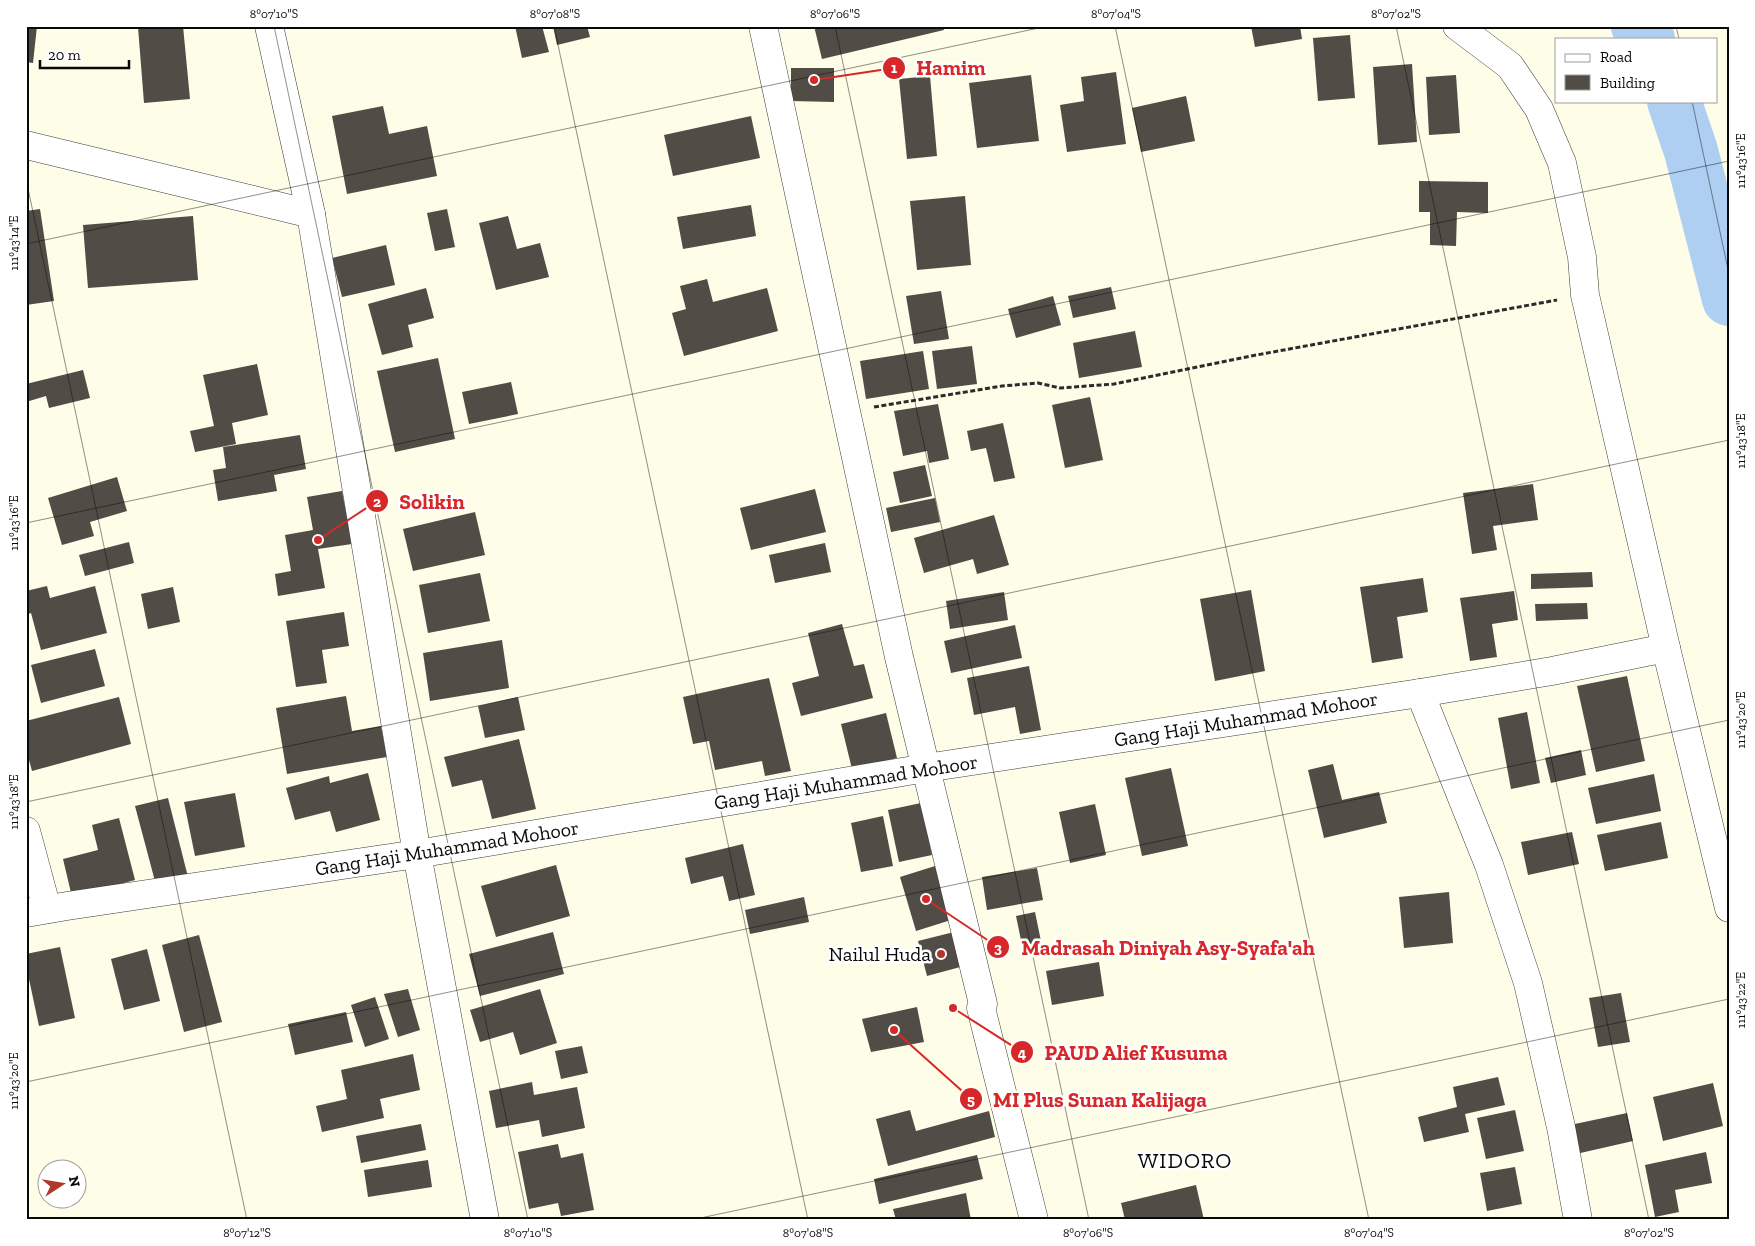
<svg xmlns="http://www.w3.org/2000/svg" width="1755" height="1246" viewBox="0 0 1755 1246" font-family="'Zilla Slab',serif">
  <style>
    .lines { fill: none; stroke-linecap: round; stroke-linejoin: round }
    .river { stroke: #aecff2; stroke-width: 54 }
    .building { fill: #514c46 }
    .minor-casing { stroke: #3c3c3c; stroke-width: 29 }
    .path { stroke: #2b2b2b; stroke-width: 3; stroke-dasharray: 5 2.5; stroke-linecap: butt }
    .minor { stroke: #fff; stroke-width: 28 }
    .ticks { fill: none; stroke: #090909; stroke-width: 1; stroke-opacity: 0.45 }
    .poi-dot { fill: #b1372a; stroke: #fff; stroke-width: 2 }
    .labels { text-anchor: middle; stroke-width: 5; stroke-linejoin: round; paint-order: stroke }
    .street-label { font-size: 20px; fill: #090909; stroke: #fff }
    .poi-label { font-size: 20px; fill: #090909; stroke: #fff; text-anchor: end }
    .quarter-label { font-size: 22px; letter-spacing: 1px; fill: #090909; stroke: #fff }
    .leader { fill: none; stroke: #d62828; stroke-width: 2 }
    .callout-dot { fill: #d62828; stroke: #fff; stroke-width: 2 }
    .mark-label { font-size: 15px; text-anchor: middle; font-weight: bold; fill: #fff }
    .callout-label { font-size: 21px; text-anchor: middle; font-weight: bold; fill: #d62828; stroke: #fff; stroke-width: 5; stroke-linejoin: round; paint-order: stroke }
    .neatline { fill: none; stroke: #090909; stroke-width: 2 }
    .ticks-label { font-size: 12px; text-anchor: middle; fill: #090909 }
  </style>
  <rect width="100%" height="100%" fill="#fefde7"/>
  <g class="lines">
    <g class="river">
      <polyline points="1638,26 1648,39"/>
      <polyline points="1674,101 1691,151 1729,299"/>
    </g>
  </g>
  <g class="building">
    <polygon points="26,26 37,26 33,63 26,62"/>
    <polygon points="183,26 190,99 144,103 138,27"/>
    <polygon points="515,26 542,26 549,52 522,58"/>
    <polygon points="553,26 587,26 590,37 557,45"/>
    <polygon points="814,26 943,26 944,30 822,59"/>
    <polygon points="1251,26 1300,26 1302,39 1255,47"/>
    <polygon points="1350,35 1355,98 1318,101 1313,38"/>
    <polygon points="1412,64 1417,142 1378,145 1373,67"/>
    <polygon points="791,68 834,68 834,102 791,101"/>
    <polygon points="1116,72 1126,144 1067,152 1060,105 1084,101 1081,77"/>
    <polygon points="1031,75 1039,141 977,148 969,83"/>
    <polygon points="1456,75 1460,133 1429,135 1426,77"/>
    <polygon points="930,76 937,156 907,159 899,79"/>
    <polygon points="1186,96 1195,141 1141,152 1132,108"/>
    <polygon points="383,106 389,134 427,126 437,176 347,194 332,116"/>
    <polygon points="751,116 760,158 673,176 664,135"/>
    <polygon points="1419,181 1488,182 1488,213 1457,212 1456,246 1430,245 1430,212 1419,212"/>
    <polygon points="965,196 971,265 917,270 910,201"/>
    <polygon points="751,205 756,236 683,249 677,217"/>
    <polygon points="40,209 54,301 26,305 26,211"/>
    <polygon points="447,209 455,247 435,251 427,213"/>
    <polygon points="193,216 198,280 88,288 83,225"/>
    <polygon points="508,216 517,249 540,243 549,277 496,290 479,223"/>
    <polygon points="386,245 395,285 342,297 332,258"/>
    <polygon points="707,279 713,302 767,288 778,331 684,356 672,313 686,309 680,286"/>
    <polygon points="1111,287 1116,309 1073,318 1068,296"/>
    <polygon points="426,288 434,318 408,325 413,347 382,355 368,304"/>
    <polygon points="941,291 949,339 914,344 906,296"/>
    <polygon points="1053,296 1061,325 1016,338 1008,309"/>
    <polygon points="1135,331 1142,367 1079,378 1073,343"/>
    <polygon points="972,346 977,384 937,389 932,351"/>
    <polygon points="923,351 929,389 866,399 860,361"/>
    <polygon points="438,358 455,439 395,452 377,371"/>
    <polygon points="257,364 268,415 232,423 236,444 195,452 190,431 214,426 203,375"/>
    <polygon points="83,370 90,398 49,408 46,396 26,402 26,384"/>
    <polygon points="511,382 518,414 469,424 462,392"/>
    <polygon points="1090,397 1103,460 1065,468 1052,405"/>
    <polygon points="938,404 949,459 929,463 927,451 903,456 894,411"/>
    <polygon points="1003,423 1015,478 994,482 986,448 971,451 967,431"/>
    <polygon points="300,435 306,469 274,475 277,491 218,501 213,470 226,468 223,447"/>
    <polygon points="925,465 932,496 900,503 893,472"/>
    <polygon points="117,477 127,511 90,522 94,536 62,545 48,498"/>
    <polygon points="1533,484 1538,520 1493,526 1497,550 1472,554 1463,493"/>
    <polygon points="815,489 826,532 751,550 740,508"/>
    <polygon points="342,491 352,544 318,549 325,588 278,596 275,574 291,571 285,535 313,530 307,497"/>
    <polygon points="935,498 940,522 891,532 886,508"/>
    <polygon points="475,512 485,555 413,571 403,529"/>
    <polygon points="994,515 1009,565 977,574 973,559 924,573 914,538"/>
    <polygon points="129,542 134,563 85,576 79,555"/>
    <polygon points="825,543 831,572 775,583 769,555"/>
    <polygon points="1592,572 1593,587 1531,589 1531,574"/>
    <polygon points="480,573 490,621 428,633 419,585"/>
    <polygon points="1423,578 1428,612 1397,617 1403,658 1372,663 1360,587"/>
    <polygon points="47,586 50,598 95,586 107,633 41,650 31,613 26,615 26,591"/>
    <polygon points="173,587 180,622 148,629 141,594"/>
    <polygon points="1251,590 1265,671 1215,681 1200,599"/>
    <polygon points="1514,591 1518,620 1492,624 1497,657 1470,661 1460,598"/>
    <polygon points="1004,592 1008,620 950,629 946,601"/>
    <polygon points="1587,603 1588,619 1536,621 1535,604"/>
    <polygon points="344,612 349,646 322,650 327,683 296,687 286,621"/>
    <polygon points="842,624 854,666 864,664 873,698 801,716 792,683 819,676 808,633"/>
    <polygon points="1015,625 1022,658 951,673 944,641"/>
    <polygon points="502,640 509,688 430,701 423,653"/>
    <polygon points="95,649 105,686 41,703 31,665"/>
    <polygon points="1029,666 1041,730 1020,734 1015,707 974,715 967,678"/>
    <polygon points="1627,676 1645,761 1596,772 1577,686"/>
    <polygon points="769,678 791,771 765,776 762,761 715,770 709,741 693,744 683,697"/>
    <polygon points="346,696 352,731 381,726 387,757 287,774 276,708"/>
    <polygon points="119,697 131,744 32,771 26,749 26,721"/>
    <polygon points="518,697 525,730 485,738 478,706"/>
    <polygon points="1527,712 1540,783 1511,789 1498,718"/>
    <polygon points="886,713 897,758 852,769 841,724"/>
    <polygon points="519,739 536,809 492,819 482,780 452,787 444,757"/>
    <polygon points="1581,750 1586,775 1551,783 1545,758"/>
    <polygon points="1333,764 1342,800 1379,792 1387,823 1324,838 1308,770"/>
    <polygon points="1171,768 1188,846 1142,856 1125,778"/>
    <polygon points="368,773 380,820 336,832 330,811 295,820 286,788 329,776 330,783"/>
    <polygon points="1654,774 1661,811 1596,824 1588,788"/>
    <polygon points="235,793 245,847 195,856 184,802"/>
    <polygon points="168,798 188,877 156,885 135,806"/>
    <polygon points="921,803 932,855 899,862 888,810"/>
    <polygon points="1095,804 1106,855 1070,863 1059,812"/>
    <polygon points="883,816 893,866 861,872 851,823"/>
    <polygon points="119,818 135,880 72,897 63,859 98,850 92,825"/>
    <polygon points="1661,822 1668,858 1605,871 1597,835"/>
    <polygon points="1572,832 1579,864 1528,875 1521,842"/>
    <polygon points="743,844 755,895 729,901 723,876 691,884 685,858"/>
    <polygon points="556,865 570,916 496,937 481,886"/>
    <polygon points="935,866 951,920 916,931 900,877"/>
    <polygon points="1037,868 1043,900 987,910 982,877"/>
    <polygon points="1449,892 1453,943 1404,948 1399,897"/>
    <polygon points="804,897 809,922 750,934 745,910"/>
    <polygon points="1035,912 1042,946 1023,950 1016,916"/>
    <polygon points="553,932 564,974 480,996 469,954"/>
    <polygon points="954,932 964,966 927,976 918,941"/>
    <polygon points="199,935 222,1022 184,1032 162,945"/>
    <polygon points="60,947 75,1018 39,1026 26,965 26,954"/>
    <polygon points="147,949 160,1001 124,1010 111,959"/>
    <polygon points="1099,962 1104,996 1052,1005 1046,971"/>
    <polygon points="408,989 420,1030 398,1037 384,994"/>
    <polygon points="540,989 557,1043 520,1055 513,1032 480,1042 470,1010"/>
    <polygon points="1621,993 1630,1042 1598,1047 1589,998"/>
    <polygon points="375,997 389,1039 365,1047 351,1005"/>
    <polygon points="917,1007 924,1042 871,1052 862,1019"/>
    <polygon points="346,1012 353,1042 295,1055 288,1024"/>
    <polygon points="582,1046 588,1073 561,1079 555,1051"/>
    <polygon points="413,1054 420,1090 380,1099 384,1118 322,1132 316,1106 347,1099 341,1070"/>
    <polygon points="1498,1077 1505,1105 1465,1114 1469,1132 1424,1142 1418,1117 1457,1107 1453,1087"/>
    <polygon points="532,1082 534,1095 577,1087 585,1128 542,1137 539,1120 496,1128 489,1091"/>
    <polygon points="1713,1083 1723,1126 1663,1141 1653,1097"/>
    <polygon points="910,1110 916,1131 989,1111 995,1137 888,1166 876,1119"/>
    <polygon points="1515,1110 1524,1151 1486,1159 1477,1118"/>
    <polygon points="1627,1113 1633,1141 1576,1154 1570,1125"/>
    <polygon points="421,1124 426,1150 361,1163 356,1136"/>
    <polygon points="558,1144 561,1158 583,1153 594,1210 561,1216 558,1203 529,1209 518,1152"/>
    <polygon points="1706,1152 1712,1183 1675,1190 1679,1212 1655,1217 1645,1165"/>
    <polygon points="977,1155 983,1179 879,1204 874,1179"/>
    <polygon points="428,1160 432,1187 368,1197 364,1170"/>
    <polygon points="1515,1167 1522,1204 1487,1211 1480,1173"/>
    <polygon points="1196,1185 1204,1220 1125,1220 1121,1203"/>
    <polygon points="966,1193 971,1220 896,1220 893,1209"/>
  </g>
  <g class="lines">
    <defs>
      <g id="minor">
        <polyline points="269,26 311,214"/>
        <polyline points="763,26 899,657 983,1004 981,1008 1034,1220"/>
        <polyline points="1457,26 1510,66 1539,109 1562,163 1582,257 1585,295 1666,648 1729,908"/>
        <polyline points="26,145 311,214 417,854 485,1220"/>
        <polyline points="1420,693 1489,865 1528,983 1561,1127 1578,1220"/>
        <polyline points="26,831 47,909"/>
        <polyline points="26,913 67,906 417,854 926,768 1420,693 1552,671 1666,648"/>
      </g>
    </defs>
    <use href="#minor" class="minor-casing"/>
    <polyline class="path" points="874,407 1002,386 1038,383 1060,388 1114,384 1251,356 1557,300"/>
    <use href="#minor" class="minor"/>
  </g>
  <path class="ticks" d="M274,26L528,1220M554,26L808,1220M835,26L1089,1220M1115,26L1369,1220M1396,26L1649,1220M1676,26L1679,39M1692,101L1729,274M26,179L247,1220M26,244L1048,26M26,523L1729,161M26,802L1729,440M26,1082L1729,720M691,1220L1729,999"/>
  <circle class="poi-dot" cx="941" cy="954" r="5"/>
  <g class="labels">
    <g class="street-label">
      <text transform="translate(1246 719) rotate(-9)" y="7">Gang Haji Muhammad Mohoor</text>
      <text transform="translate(846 782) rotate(-9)" y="7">Gang Haji Muhammad Mohoor</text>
      <text transform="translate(447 848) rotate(-9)" y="7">Gang Haji Muhammad Mohoor</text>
    </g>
    <g class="poi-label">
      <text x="931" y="961">Nailul Huda</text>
    </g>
    <g class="quarter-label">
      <text x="1185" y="1168">WIDORO</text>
    </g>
  </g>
  <path class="leader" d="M814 80L894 68M318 540L377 501M926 899L998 947M953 1008L1022 1052M894 1030L971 1099"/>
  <g class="callout-dot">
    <circle cx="814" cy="80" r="5"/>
    <circle cx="318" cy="540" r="5"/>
    <circle cx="926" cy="899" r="5"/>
    <circle cx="953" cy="1008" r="5"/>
    <circle cx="894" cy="1030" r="5"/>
    <circle cx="894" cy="68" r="12"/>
    <circle cx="377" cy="501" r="12"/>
    <circle cx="998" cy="947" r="12"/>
    <circle cx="1022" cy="1052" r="12"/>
    <circle cx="971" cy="1099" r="12"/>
  </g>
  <g class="mark-label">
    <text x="894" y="73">1</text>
    <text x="377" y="507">2</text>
    <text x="998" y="953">3</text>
    <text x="1022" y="1058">4</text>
    <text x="971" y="1105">5</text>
  </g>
  <g class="callout-label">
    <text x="951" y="75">Hamim</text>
    <text x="432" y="509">Solikin</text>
    <text x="1168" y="955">Madrasah Diniyah Asy-Syafa'ah</text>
    <text x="1136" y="1060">PAUD Alief Kusuma</text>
    <text x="1100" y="1107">MI Plus Sunan Kalijaga</text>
  </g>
  <rect width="1755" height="1246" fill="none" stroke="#ffffff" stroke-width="55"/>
  <rect x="1555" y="38" width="162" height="65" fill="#ffffff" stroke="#9d9d9d"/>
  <rect x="1565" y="54" width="25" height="8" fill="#ffffff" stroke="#9d9d9d"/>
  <text x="1600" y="62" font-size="15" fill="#090909">Road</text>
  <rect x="1565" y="75" width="25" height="15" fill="#514c46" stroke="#9d9d9d"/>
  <text x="1600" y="88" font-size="15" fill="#090909">Building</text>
  <g transform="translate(62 1184) rotate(78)"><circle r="24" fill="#ffffff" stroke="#9d9d9d"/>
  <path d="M0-4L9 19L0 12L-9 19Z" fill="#b1372a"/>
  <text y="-8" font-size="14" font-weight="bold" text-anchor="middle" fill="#090909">N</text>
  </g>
  <path d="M40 60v8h89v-8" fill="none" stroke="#090909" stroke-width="2.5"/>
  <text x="48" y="60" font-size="15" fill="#090909" stroke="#ffffff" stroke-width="4" paint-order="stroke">20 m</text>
  <rect x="28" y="28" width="1700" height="1190" class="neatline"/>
  <g class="ticks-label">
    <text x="274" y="18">8°07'10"S</text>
    <text x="555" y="18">8°07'08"S</text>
    <text x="835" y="18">8°07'06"S</text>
    <text x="1116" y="18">8°07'04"S</text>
    <text x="1396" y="18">8°07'02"S</text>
    <text transform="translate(1741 161) rotate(-90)" y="4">111°43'16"E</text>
    <text transform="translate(14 243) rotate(-90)" y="4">111°43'14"E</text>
    <text transform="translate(1741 441) rotate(-90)" y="4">111°43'18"E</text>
    <text transform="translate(14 523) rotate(-90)" y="4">111°43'16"E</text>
    <text transform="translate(1741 720) rotate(-90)" y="4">111°43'20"E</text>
    <text transform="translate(14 802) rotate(-90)" y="4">111°43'18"E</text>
    <text transform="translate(1741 1000) rotate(-90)" y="4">111°43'22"E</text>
    <text transform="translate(14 1081) rotate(-90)" y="4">111°43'20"E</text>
    <text x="247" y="1237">8°07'12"S</text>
    <text x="528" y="1237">8°07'10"S</text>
    <text x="808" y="1237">8°07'08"S</text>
    <text x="1088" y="1237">8°07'06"S</text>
    <text x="1369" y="1237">8°07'04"S</text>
    <text x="1649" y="1237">8°07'02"S</text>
  </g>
</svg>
